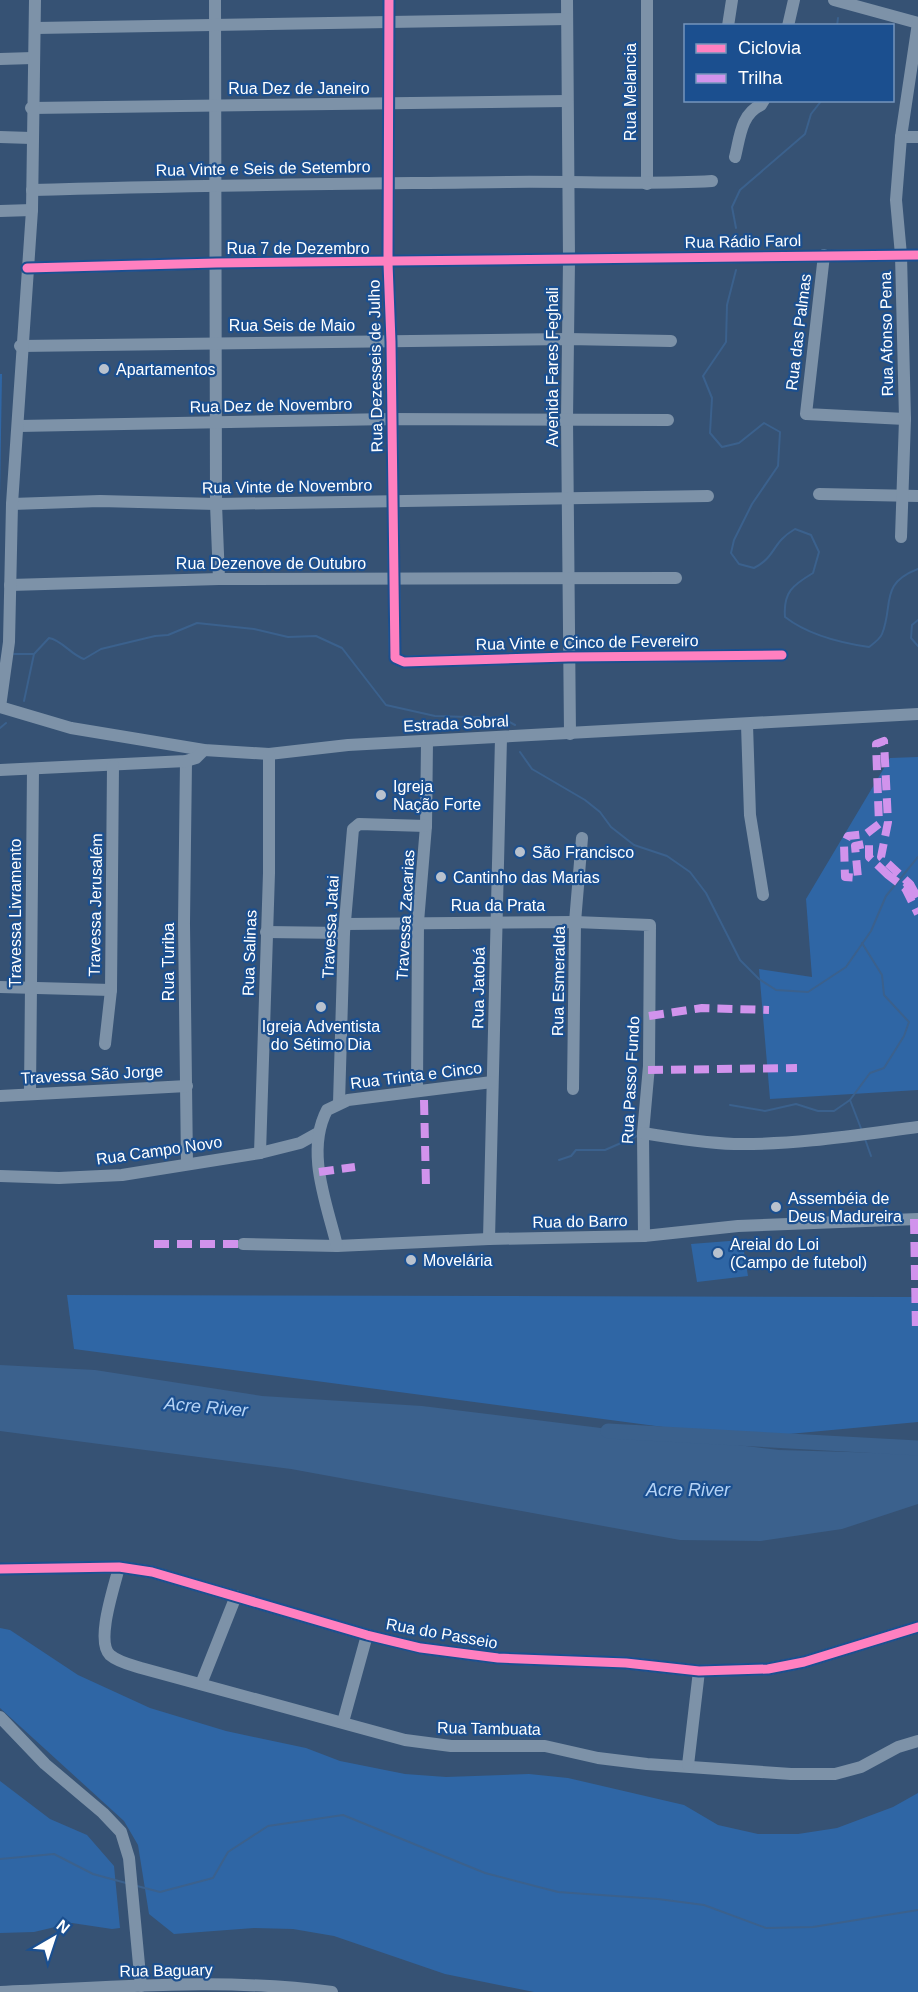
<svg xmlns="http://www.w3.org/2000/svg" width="918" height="1992" viewBox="0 0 918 1992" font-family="Helvetica,sans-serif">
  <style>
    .green { fill: #2f66a5 }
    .water { fill: #3b618d }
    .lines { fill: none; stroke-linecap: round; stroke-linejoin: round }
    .stream { stroke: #3b618d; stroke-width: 2 }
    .river { stroke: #3b618d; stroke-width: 15 }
    .minor { stroke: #7d92a8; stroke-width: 12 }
    .quiet { stroke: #d193ec; stroke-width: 8; stroke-dasharray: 15 8; stroke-linecap: butt }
    .cycleway-casing { stroke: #1b4f8f; stroke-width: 13 }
    .cycleway { stroke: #ff80c0; stroke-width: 9 }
    .poi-dot { fill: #b9c2ce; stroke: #1b4f8f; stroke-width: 2 }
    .labels { text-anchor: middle; stroke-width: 4.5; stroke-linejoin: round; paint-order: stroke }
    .street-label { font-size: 16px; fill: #fff; stroke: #1b4f8f }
    .poi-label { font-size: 16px; fill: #fff; stroke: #1b4f8f; text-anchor: start }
    .water-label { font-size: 18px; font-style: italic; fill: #b5d3f5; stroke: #1b4f8f }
  </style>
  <rect width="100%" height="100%" fill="#365274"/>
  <g class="green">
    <polygon points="0,374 2,374 0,495"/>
    <polygon points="918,757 918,1090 770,1099 759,969 812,977 806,899 890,758"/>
    <polygon points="742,1240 748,1276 697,1282 691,1244"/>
    <polygon points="67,1295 918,1297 918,1422 747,1438 74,1349"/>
    <polygon points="0,1628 10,1630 78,1675 150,1708 226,1731 306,1748 340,1761 405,1774 446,1777 529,1774 568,1778 684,1805 718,1825 758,1834 798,1834 837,1828 893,1807 918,1793 918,1992 534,1992 445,1974 334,1936 293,1929 254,1928 174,1934 149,1914 138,1845 124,1821 0,1708"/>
    <polygon points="0,1781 50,1819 87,1835 114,1866 120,1928 112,1929 72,1923 34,1932 0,1933"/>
  </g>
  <polygon class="water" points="0,1365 95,1370 262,1396 422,1406 779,1450 918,1454 918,1504 842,1529 761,1541 680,1540 291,1469 0,1431"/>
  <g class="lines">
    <g class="stream">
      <polyline points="837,26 838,18"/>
      <polyline points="736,228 732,207 740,190 805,134 811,114 822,100"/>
      <path d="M736,270L727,305L726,342L703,376L712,398L710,433L722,447L739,443L764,423L780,432L778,466L752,504L734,540L731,553L739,564L754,568C777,556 771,543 795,529L811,535L819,552L813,573C793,585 783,592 785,617C807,634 841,643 869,647C873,644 880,639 882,634C894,604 879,584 918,569"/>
      <polyline points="918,620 912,625 911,638 918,646"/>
      <polyline points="14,654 34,654"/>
      <path d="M24,701L34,654L49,638C62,640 71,655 84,659L101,649L155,636L168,635L197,623L254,629L288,637L316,636L342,648L386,705L435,716L502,718L515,725"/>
      <polyline points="0,728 6,723"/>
      <polyline points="520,752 532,769 585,800 600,812 611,827 634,845 667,856 690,872 706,893 740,960 759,979 776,990 808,992 846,967 871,931 886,896 918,857"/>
      <polyline points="850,1100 862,1131"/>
      <polyline points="730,1105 765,1111 796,1104 818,1111 834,1111 850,1100 870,1073 884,1068 904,1036 909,1022 884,995 882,975 862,943"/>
      <polyline points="865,1139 871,1156"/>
      <polyline points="559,1160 571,1156 576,1150 605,1150 637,1136"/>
      <polyline points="0,1859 54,1854 93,1874 126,1883"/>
      <polyline points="137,1886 160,1892 213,1878 228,1852 268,1826 343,1815 485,1873 558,1892 658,1899 704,1905 766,1928 813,1927 918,1910"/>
    </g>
    <polyline class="river" points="608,1431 918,1448"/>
    <g class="minor">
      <polyline points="215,0 216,504 219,579"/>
      <polyline points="389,0 388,263 391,342 395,658 404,662 568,657 782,655"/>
      <polyline points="567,0 569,260 567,419 570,734"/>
      <polyline points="647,0 647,184"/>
      <polyline points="834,0 918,23"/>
      <polyline points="728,26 732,0"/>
      <polyline points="788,26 794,0"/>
      <polyline points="36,28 567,19"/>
      <polyline points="0,59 33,58"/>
      <polyline points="31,108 567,101"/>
      <polyline points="0,137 31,138"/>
      <polyline points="901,137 918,137"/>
      <path d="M735,157C740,137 741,114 761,105L764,100"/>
      <path d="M32,190C190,185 349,184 508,182C576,181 644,185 712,181"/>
      <polyline points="0,211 32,210"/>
      <polyline points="824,255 806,414 905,419"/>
      <polyline points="27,268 216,263 918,255"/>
      <polyline points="20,346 568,339 671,341"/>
      <polyline points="19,426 390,419 668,420"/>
      <polyline points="819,494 918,496"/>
      <polyline points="12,504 100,501 216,504 708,496"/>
      <polyline points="901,537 905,419 901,255 896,200 901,137 918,23"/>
      <polyline points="10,585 219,579 676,578"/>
      <polyline points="0,707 71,728 204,750 269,754 348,745 918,714"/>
      <polyline points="0,707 9,642 12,504 32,210 35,0"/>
      <polyline points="747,725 750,815 763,895"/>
      <polyline points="186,761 184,924 187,1164"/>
      <polyline points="0,770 186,761 196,758 204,750"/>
      <polyline points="346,924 575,922 650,925 649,1066 643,1133 644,1236"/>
      <polyline points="266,932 344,933"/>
      <polyline points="0,987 111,990"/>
      <polyline points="105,1044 111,990 113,766"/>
      <polyline points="417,1089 418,922 426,826 427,742"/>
      <polyline points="573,1089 575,922 582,838"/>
      <polyline points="30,1093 33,769"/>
      <polyline points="0,1096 187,1086"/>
      <polyline points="339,1103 344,933 353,829 359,824 426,826"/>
      <path d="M643,1133C673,1138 703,1143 734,1144C796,1145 857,1135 918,1127"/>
      <polyline points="260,1153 269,873 269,754"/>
      <polyline points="0,1176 59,1178 122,1175 260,1153 300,1143 318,1133"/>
      <polyline points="489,1239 501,738"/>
      <polyline points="243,1244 337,1246 489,1239 644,1236 738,1226 918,1219"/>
      <path d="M337,1246C327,1204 305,1152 327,1110L348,1100L492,1082"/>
      <path d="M119,1567C115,1585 95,1641 110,1655C118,1662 131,1665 141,1668L405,1740L451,1746H545L598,1758L647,1764L791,1774H835L861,1767L898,1747L918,1741"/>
      <polyline points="0,1569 119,1567 152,1572 367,1635 421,1648 498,1658 626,1663 699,1671 768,1669 804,1662 918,1627"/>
      <polyline points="201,1684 236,1596"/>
      <polyline points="0,1717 45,1764 103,1813 121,1832 129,1858 141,1986"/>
      <polyline points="343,1722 367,1635"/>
      <polyline points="688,1765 699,1671"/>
      <path d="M0,1992C110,1988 223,1977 332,1992"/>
    </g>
    <g class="quiet">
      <polyline points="888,875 869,857 869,843 855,846 858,878 845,877 844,844 848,836 866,834 879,824 876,744 884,741 888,822 881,857 910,884 905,888 888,875 892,869"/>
      <polyline points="910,884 918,898"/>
      <polyline points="905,888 918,914"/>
      <polyline points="649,1016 702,1008 769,1010"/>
      <polyline points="648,1070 797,1068"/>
      <polyline points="424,1100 426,1186"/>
      <polyline points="319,1172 355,1167"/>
      <polyline points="914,1219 916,1332"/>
      <polyline points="154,1244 243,1244"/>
    </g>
    <defs>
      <g id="cycleway">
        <polyline points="389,0 388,263 391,342 395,658 404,662 568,657 782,655"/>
        <polyline points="27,268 216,263 918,255"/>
        <polyline points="0,1569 119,1567 152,1572 367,1635 421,1648 498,1658 626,1663 699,1671 768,1669 804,1662 918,1627"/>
      </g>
    </defs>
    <use href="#cycleway" class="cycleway-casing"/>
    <use href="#cycleway" class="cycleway"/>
  </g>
  <g class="poi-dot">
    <circle cx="104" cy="369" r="6"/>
    <circle cx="381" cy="795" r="6"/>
    <circle cx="520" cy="852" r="6"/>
    <circle cx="441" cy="877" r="6"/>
    <circle cx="321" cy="1007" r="6"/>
    <circle cx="776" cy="1207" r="6"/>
    <circle cx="718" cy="1253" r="6"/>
    <circle cx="411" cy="1260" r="6"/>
  </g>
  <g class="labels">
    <g class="street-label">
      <text x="299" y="94">Rua Dez de Janeiro</text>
      <text transform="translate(630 92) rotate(-90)" y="6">Rua Melancia</text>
      <text transform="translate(263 168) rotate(-1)" y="6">Rua Vinte e Seis de Setembro</text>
      <text transform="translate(743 241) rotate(-1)" y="6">Rua Rádio Farol</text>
      <text x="298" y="254">Rua 7 de Dezembro</text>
      <text x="292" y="331">Rua Seis de Maio</text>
      <text transform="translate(798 332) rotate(-83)" y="6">Rua das Palmas</text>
      <text transform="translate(886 334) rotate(-91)" y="6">Rua Afonso Pena</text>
      <text transform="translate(375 366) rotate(-91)" y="6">Rua Dezesseis de Julho</text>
      <text transform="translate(552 367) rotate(-90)" y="6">Avenida Fares Feghali</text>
      <text transform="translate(271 405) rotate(-1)" y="6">Rua Dez de Novembro</text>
      <text transform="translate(287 486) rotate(-1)" y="6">Rua Vinte de Novembro</text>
      <text x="271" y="569">Rua Dezenove de Outubro</text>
      <text transform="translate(587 642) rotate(-1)" y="6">Rua Vinte e Cinco de Fevereiro</text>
      <text transform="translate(456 723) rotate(-3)" y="6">Estrada Sobral</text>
      <text transform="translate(95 905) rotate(-89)" y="6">Travessa Jerusalém</text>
      <text x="498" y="911">Rua da Prata</text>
      <text transform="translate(15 913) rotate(-90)" y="6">Travessa Livramento</text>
      <text transform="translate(405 915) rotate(-87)" y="6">Travessa Zacarias</text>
      <text transform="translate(330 927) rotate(-87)" y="6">Travessa Jatai</text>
      <text transform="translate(249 953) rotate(-88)" y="6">Rua Salinas</text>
      <text transform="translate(168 962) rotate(-90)" y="6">Rua Turiba</text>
      <text transform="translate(558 981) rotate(-89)" y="6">Rua Esmeralda</text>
      <text transform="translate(478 988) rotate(-89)" y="6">Rua Jatobá</text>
      <text transform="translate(92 1074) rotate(-3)" y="6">Travessa São Jorge</text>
      <text transform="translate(416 1075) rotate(-7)" y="6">Rua Trinta e Cinco</text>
      <text transform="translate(630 1080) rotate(-87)" y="6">Rua Passo Fundo</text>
      <text transform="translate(159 1150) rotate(-8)" y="6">Rua Campo Novo</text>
      <text transform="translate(580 1221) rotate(-1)" y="6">Rua do Barro</text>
      <text transform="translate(442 1633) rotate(10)" y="6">Rua do Passeio</text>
      <text transform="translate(489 1728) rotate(1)" y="6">Rua Tambuata</text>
      <text transform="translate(166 1970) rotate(-1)" y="6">Rua Baguary</text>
    </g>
    <g class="poi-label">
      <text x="116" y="375">Apartamentos</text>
      <text x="393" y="792">Igreja<tspan x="393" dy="18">Nação Forte</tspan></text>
      <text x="532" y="858">São Francisco</text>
      <text x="453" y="883">Cantinho das Marias</text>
      <text x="321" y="1032" text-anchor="middle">Igreja Adventista<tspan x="321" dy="18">do Sétimo Dia</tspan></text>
      <text x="788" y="1204">Assembéia de<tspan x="788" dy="18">Deus Madureira</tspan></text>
      <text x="730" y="1250">Areial do Loi<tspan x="730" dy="18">(Campo de futebol)</tspan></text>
      <text x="423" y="1266">Movelária</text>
    </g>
    <g class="water-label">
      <text transform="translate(206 1407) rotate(5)" y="6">Acre River</text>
      <text x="688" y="1496">Acre River</text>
    </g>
  </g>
  <rect x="684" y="24" width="210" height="78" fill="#1b4f8f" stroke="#7695bc" stroke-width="1.5"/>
  <rect x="696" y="44" width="30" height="9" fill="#ff80c0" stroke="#7695bc" stroke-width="1.5"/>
  <text x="738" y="54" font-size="18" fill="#ffffff">Ciclovia</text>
  <rect x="696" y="74" width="30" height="9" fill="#d193ec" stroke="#7695bc" stroke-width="1.5"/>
  <text x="738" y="84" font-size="18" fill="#ffffff">Trilha</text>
  <g transform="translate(54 1938) rotate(39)" stroke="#1b4f8f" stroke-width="4.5" paint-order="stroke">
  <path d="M0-4.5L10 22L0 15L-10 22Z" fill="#ffffff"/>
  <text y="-9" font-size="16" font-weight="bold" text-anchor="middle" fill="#ffffff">N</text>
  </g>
</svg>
